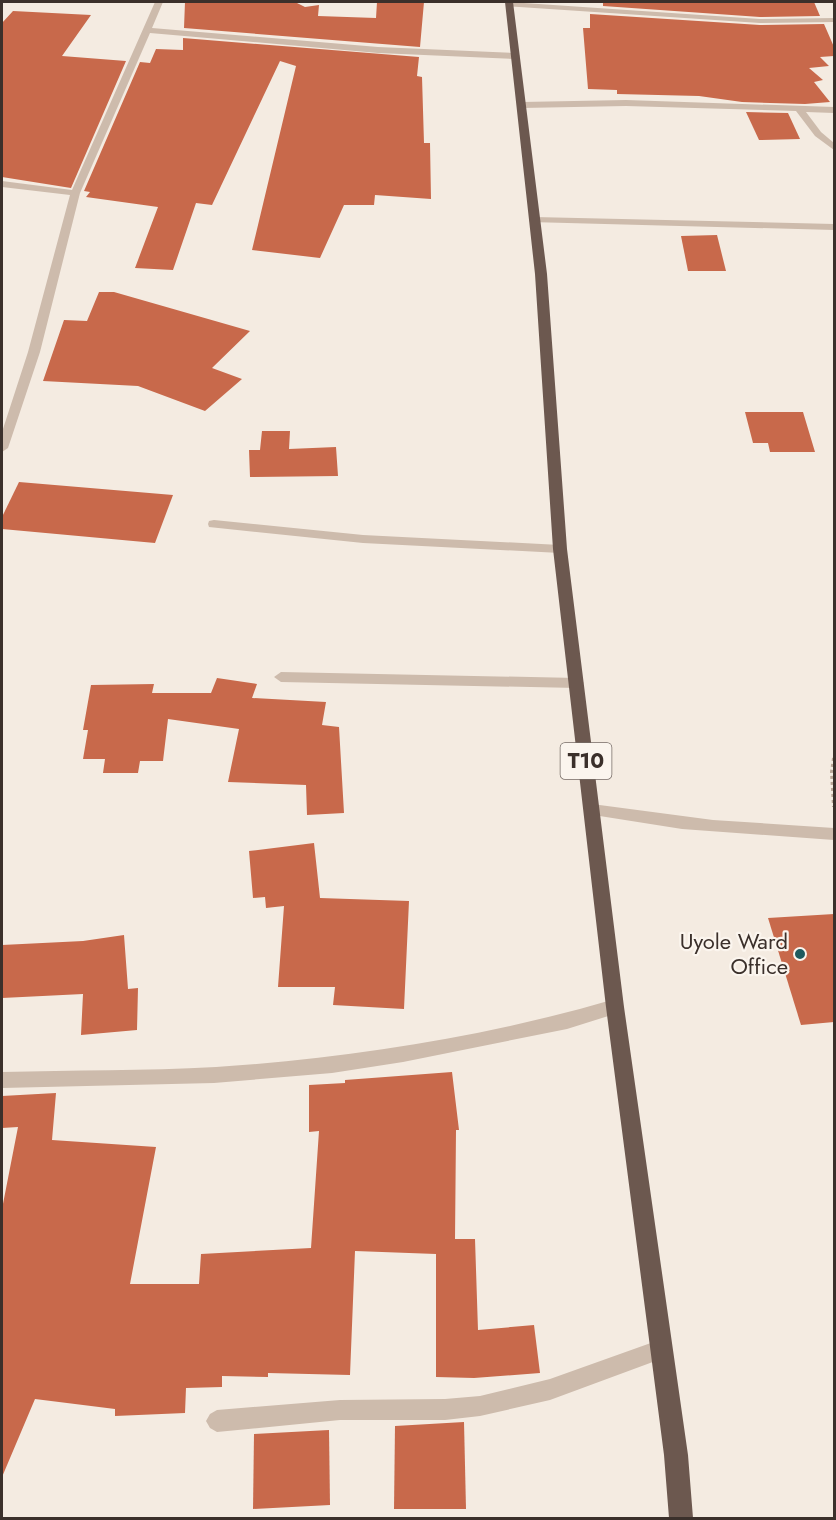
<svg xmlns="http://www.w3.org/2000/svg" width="836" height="1520" viewBox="0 0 836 1520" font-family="Jost,sans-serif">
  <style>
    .building { fill: #c8694b }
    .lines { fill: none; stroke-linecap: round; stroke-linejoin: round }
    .path { stroke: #b9a596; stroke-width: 4; stroke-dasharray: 3 3; stroke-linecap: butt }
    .service { fill: #cdbbac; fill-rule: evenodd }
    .minor { fill: #cdbbac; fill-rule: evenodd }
    .trunk { fill: #6c584f; fill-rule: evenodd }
    .poi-dot { fill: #1f5a5e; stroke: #fbf5ee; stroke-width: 2 }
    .labels { text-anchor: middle; stroke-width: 4.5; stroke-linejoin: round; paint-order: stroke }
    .shield { fill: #fbf5ee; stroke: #756b66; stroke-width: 1.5 }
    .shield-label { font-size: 21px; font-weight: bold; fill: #3b302b }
    .poi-label { font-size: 22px; fill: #3b302b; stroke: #fbf5ee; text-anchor: end }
  </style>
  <rect width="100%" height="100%" fill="#f4ebe1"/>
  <g class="building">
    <polygon points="185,2 295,2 305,7 319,5 318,16 376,18 377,2 424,2 420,47 184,28"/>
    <polygon points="603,2 814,2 820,16 760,17 603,6"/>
    <polygon points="13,11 91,15 62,56 126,61 71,188 2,177 2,23"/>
    <polygon points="590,14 760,25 824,24 834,47 834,56 820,57 829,66 809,68 823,80 814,82 830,102 805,104 742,102 699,96 617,94 617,90 588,89 583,28 590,28"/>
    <polygon points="183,38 419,57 417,76 422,77 424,143 430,143 431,199 375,195 374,205 344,205 320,258 252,250 296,66 280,61 212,205 196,203 173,270 135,268 158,207 86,197 90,192 84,191 140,62 150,63 156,49 183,50"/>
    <polygon points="746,112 788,113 800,139 759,140"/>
    <polygon points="717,235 726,271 688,271 681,236"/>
    <polygon points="99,292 114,292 250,331 212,368 242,379 205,411 138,386 43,381 64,320 87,321"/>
    <polygon points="745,412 803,412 815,452 770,452 768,443 753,443"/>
    <polygon points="262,431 290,431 289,449 336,447 338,476 250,477 249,450 260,450"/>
    <polygon points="19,482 173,495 155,543 2,529 2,517"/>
    <polygon points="217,678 257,684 252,698 326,702 322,725 339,727 344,813 307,815 306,785 228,782 239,729 168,719 163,761 140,761 138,773 103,773 105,759 83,759 88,730 83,730 91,685 154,684 152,693 211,693"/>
    <polygon points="314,843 320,898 409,901 404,1009 333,1005 335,987 278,987 284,906 266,908 265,897 253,898 249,851"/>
    <polygon points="834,914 834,1022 801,1025 768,918"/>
    <polygon points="124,935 128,989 138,988 137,1030 81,1035 83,994 2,998 2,945 83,941"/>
    <polygon points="452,1072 459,1130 456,1130 455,1239 475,1239 478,1330 534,1325 540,1373 474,1378 436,1377 436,1254 355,1251 350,1375 268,1373 268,1377 222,1376 222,1387 186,1388 185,1413 115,1416 115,1409 35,1399 2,1477 2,1209 18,1127 2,1128 2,1096 56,1093 52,1140 156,1147 130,1284 199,1284 201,1254 311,1248 319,1131 309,1132 309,1085 345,1083 345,1080"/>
    <polygon points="464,1422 466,1509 394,1509 395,1426"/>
    <polygon points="329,1430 330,1505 253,1509 254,1434"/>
  </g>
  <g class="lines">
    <polyline class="path" points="834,758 832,772 834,807"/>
    <g class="service">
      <polygon points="534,217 834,224 834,230 530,222 529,220"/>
      <polygon points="214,520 363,535 560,545 567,549 560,553 363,543 209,527 208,524 209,521"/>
    </g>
    <g class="minor">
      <polygon points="155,2 163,2 152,28 378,47 516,53 520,56 516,59 378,53 150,33 80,193 40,352 8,448 2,452 2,432 28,352 70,195 2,187 2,181 72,190"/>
      <polygon points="509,2 760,19 834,18 834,22 760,23 506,6 506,2"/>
      <polygon points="626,100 834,107 834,113 806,112 821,132 834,143 834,150 815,136 796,111 626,106 522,108 518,105 522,102"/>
      <polygon points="281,672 577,678 584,683 577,688 281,682 274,677"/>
      <polygon points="592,804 713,820 834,828 834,840 682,829 587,814 584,810 587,806"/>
      <path d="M615,999L621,1002L624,1007L621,1012L567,1029L403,1062L332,1073L214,1083L2,1088V1072C73,1070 145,1071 216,1067C350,1058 486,1037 615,999Z"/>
      <polygon points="662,1339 669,1342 672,1349 669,1356 550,1400 480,1416 445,1420 340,1420 217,1432 210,1428 206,1421 210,1414 217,1410 340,1400 445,1399 480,1396 550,1379"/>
    </g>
    <polygon class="trunk" points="505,2 513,2 547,274 567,549 624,1007 688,1455 693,1518 669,1518 664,1455 606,1007 553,549 535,274"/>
  </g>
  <circle class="poi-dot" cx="800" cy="954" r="6"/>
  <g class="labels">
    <rect class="shield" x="560.5" y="743" width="51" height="36" rx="4.5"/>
    <g class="shield-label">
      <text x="586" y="768">T10</text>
    </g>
    <g class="poi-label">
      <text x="788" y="949">Uyole Ward<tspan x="788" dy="25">Office</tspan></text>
    </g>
  </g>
  <rect width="836" height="1520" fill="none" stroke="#3b302b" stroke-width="6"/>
</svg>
